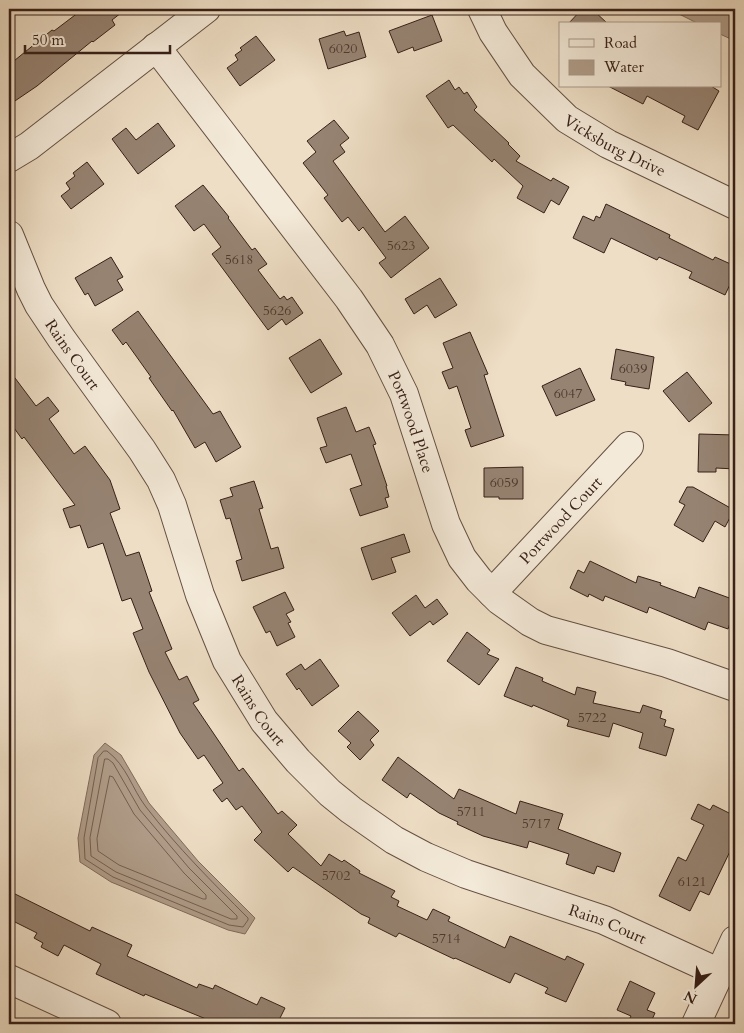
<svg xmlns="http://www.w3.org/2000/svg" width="744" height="1033" viewBox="0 0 744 1033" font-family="Cardo,serif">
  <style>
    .water { fill: #b09d8a; stroke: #806b5c }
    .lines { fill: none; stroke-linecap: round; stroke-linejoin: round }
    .shore { stroke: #745e51; stroke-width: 1 }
    .building { fill: #968372; stroke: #372018 }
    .minor-casing { stroke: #655043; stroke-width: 30 }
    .minor { stroke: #f4ead9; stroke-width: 28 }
    .labels { text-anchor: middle; stroke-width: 5; stroke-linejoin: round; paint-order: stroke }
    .number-label { font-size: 14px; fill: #4f392e }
    .street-label { font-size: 16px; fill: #372018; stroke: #f4ead9 }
  </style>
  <rect width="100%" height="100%" fill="#eedec5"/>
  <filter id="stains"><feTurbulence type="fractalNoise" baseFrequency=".004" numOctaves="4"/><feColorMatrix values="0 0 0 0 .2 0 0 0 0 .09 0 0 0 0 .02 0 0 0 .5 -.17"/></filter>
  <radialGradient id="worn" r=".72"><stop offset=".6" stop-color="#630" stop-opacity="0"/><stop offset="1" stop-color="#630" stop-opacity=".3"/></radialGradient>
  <g class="water">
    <polygon points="669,9 735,9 735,41 720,34 720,24 699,24"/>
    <polygon points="105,743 121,755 149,803 198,861 255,918 245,934 228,930 111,882 80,862 78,838 94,755"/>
  </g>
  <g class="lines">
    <g class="shore">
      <path d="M104,751H107C127,766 132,789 146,807C177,847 212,882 248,918V920L243,927L229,925L113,877L85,859L84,838L98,758Z"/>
      <polygon points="105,759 108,759 113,763 140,810 189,868 237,916 237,919 231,919 116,872 91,856 90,838"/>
      <polygon points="110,776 113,777 134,814 184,873 206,895 206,899 203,899 119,865 98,851 97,839"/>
    </g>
  </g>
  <g class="building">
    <polygon points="83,9 126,9 112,20 115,25 93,42 92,41 37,86 9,105 9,65 52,30 54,31"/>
    <polygon points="582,9 592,9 608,24 568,24"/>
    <polygon points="432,15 442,41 414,51 413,47 398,53 389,31"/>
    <polygon points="344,31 346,36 359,32 366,57 328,69 319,39"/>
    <polygon points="256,36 275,60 240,86 227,68 238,60 235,55 242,50 240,48"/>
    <polygon points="449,80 455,90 459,87 464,94 467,92 477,107 474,110 509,143 508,144 520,156 516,161 551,181 553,178 569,187 559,205 551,200 544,213 517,198 523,186 494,159 492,162 453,125 448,128 426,96"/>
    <polygon points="608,86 711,86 719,91 698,130 682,122 685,116 647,96 643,104"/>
    <polygon points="334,120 349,138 340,145 345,152 333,161 385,232 405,216 429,248 391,278 379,263 386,258 363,227 359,231 348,217 342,222 324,198 328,195 303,163 316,152 307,141"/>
    <polygon points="158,123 175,146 138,174 112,139 126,128 136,140"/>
    <polygon points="87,162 104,184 71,209 61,196 70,189 66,183 75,176 73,173"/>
    <polygon points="203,185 229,217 228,218 252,250 255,248 267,264 258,270 280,299 284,296 287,300 292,297 303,313 286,325 282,319 268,330 212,254 221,247 204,224 194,231 175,206"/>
    <polygon points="606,204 670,235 669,238 713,260 715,257 735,266 735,274 725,295 689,278 692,272 659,257 657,260 611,238 604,253 573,238 583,216 594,221 596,216 600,218"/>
    <polygon points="111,257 123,277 117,280 123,290 95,306 88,293 85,295 75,278"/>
    <polygon points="440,278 457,305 435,318 427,305 414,314 405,299"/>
    <polygon points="138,311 213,414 220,411 241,447 216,462 205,442 195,448 173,410 172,411 149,378 151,377 126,342 123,345 112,330"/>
    <polygon points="470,332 488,374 484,375 504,436 471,447 465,430 471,428 457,386 449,389 442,372 453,368 443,343"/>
    <polygon points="320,339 342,374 311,393 289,358"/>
    <polygon points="616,349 654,357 649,389 625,385 626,382 611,379"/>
    <polygon points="580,368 595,400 556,416 542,386"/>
    <polygon points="9,370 36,406 48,397 59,411 49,419 74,454 85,446 110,480 120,509 110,513 126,556 139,552 152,591 149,592 172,649 165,652 179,680 187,676 199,700 193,703 239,771 243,768 278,814 282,811 297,825 288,834 321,866 329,854 342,862 344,860 360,871 359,873 395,891 391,897 399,901 397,906 427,920 433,909 450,917 448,921 505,948 510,936 565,960 567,956 584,964 566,1002 545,993 548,988 515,973 510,983 455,958 454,959 399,933 396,937 368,923 370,918 361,914 293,867 288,872 254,840 262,832 242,806 236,810 227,798 222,802 213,790 223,783 204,755 198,759 180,733 149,672 133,633 143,629 131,598 122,601 103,543 88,548 80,525 70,528 63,509 75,505 24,437 22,439 9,421"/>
    <polygon points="687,372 712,403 689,422 663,391"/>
    <polygon points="346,407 356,432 369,427 376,444 373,445 387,486 386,486 389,497 385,498 388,507 360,516 350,489 362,485 351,454 326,463 320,448 327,446 317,418"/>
    <polygon points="699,434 735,435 735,469 716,468 716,472 698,472"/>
    <polygon points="523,467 523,499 499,499 499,497 484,497 484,468"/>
    <polygon points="254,481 263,508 259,509 271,549 278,547 284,568 242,581 236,561 242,559 230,518 226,519 220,500 233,496 230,488"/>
    <polygon points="687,487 693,487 734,510 725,527 715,521 703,542 674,525 685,505 679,502"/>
    <polygon points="404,534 410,552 391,558 396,572 372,580 361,548"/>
    <polygon points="590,561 636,583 638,576 661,583 660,585 695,598 699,587 735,600 735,608 728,629 708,622 705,630 649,607 647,613 605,596 603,601 589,594 588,597 570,588 578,570 584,573"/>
    <polygon points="285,592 294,610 286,614 291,622 288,623 295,637 277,646 270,631 266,633 253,607"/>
    <polygon points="416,595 425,608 437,599 448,614 433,625 430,621 410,636 392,613"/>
    <polygon points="467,632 490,650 487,654 499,659 479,685 447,661"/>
    <polygon points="320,659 339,686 312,706 299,688 297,690 286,674 301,664 305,670"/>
    <polygon points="516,667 543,678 542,681 575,695 577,687 596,692 593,703 640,713 643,705 662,711 660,718 666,720 664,726 674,729 666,756 639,748 643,733 613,723 609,737 567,726 569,720 533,705 532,707 504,696"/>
    <polygon points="358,711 379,731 370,740 374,745 360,760 347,747 351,743 338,731"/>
    <polygon points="398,757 454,799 459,789 516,814 520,801 563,814 558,829 621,853 614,872 597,866 594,874 566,864 569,854 529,841 527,848 483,836 457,824 458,822 439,813 410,793 407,798 382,780"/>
    <polygon points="698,804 710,810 713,805 735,816 735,841 709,895 700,891 690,911 659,896 678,857 686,861 704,825 691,819"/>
    <polygon points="9,891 90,931 92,927 132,945 127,956 197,988 199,984 213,989 215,985 257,1005 261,997 285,1008 277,1024 203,1024 206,1019 145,994 144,996 96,974 101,964 64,945 58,956 41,947 43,943 34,938 37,933 9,919"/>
    <polygon points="630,981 655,993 647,1010 655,1013 650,1024 627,1024 631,1016 617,1010"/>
  </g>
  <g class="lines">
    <defs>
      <g id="minor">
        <path id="s1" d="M482,9L493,32L522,75L567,119L608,144L735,205"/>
        <path id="s2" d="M156,47L349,299L380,345L404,394L446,524L462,558L479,580L499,600L530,622L546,630L667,663L735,687"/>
        <polyline points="9,158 29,146 206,9"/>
        <path id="s3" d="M9,235L31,289L39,305L61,338L142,450L161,480L172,505L200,595L227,661L264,721L298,761L330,793L351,810L394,840L426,857L466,874L604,920L720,973"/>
        <path id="s4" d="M492,593L629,446"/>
        <polyline points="9,979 107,1024"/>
        <polyline points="696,1024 735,940"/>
      </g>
    </defs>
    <use href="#minor" class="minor-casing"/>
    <use href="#minor" class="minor"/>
  </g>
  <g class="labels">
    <g class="number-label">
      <text x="343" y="53">6020</text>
      <text x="401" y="250">5623</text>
      <text x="239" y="264">5618</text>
      <text x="277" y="315">5626</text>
      <text x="633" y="373">6039</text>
      <text x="568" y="398">6047</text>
      <text x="504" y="487">6059</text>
      <text x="592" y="722">5722</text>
      <text x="471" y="816">5711</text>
      <text x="536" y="828">5717</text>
      <text x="336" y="880">5702</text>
      <text x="692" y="886">6121</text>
      <text x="446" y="943">5714</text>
    </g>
    <g class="street-label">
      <text dy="6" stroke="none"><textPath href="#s1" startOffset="195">Vicksburg Drive</textPath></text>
      <text dy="6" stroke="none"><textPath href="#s3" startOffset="136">Rains Court</textPath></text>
      <text dy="6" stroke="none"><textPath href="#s2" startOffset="456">Portwood Place</textPath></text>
      <text dy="6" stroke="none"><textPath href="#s4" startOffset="100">Portwood Court</textPath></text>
      <text dy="6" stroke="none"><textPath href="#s3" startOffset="541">Rains Court</textPath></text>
      <text dy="6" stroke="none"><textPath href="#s3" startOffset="960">Rains Court</textPath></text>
    </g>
  </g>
  <rect width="744" height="1033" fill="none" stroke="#eedec5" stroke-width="30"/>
  <rect x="10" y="10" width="724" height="1013" fill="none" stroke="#372018" stroke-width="2.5"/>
  <rect x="15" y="15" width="714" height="1003" fill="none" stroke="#372018"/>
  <rect x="559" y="22" width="162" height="65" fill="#f4ead9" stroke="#a8998c"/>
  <rect x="569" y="39" width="25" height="8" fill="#f4ead9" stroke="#a8998c"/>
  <text x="604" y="48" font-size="15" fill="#372018">Road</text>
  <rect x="569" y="60" width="25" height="15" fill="#b09d8a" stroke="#a8998c"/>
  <text x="604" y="72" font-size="15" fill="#372018">Water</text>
  <g transform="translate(696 986) rotate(206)" stroke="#f4ead9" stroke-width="4" paint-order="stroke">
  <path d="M0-4L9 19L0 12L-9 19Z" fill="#372018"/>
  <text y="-8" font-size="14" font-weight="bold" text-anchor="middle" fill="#372018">N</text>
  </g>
  <path d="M25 45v8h145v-8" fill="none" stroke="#372018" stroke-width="2.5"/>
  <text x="32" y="45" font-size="15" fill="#372018" stroke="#f4ead9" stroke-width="4" paint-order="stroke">50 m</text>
  <rect width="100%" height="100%" filter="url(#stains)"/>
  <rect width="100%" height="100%" fill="url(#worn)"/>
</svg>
